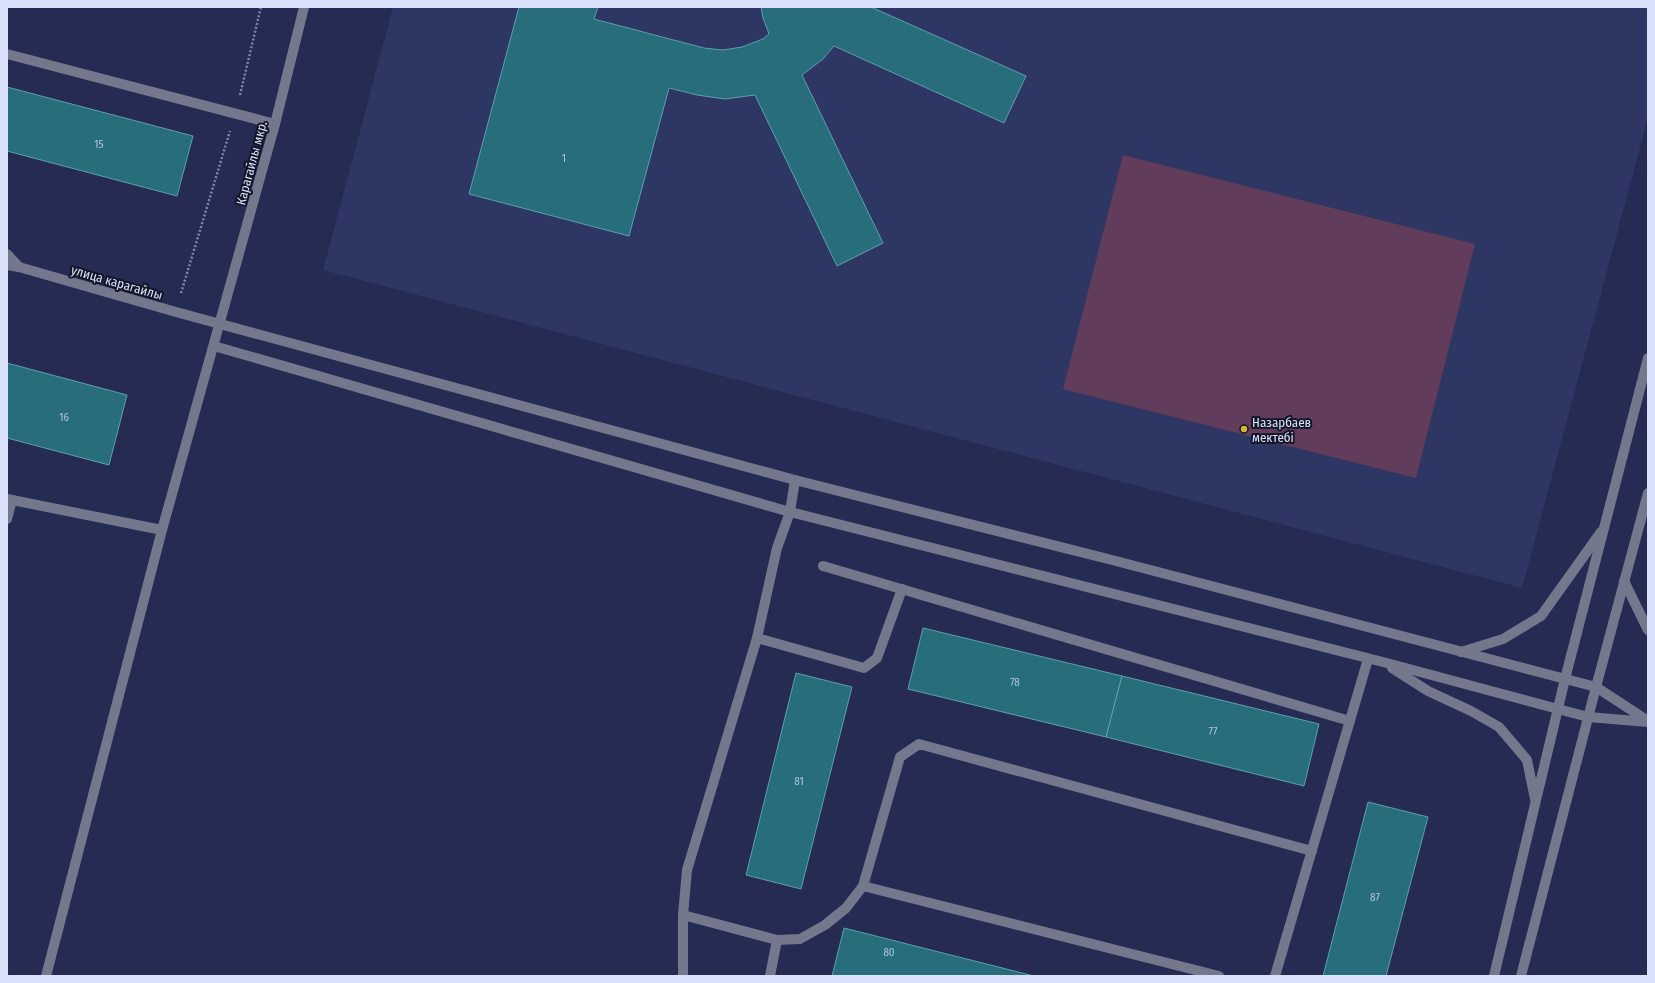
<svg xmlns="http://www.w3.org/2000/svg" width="1655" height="983" viewBox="0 0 1655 983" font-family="'Fira Sans Condensed',sans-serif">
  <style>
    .built { fill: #2e3663 }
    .green { fill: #623d5b }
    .building { fill: #286d7c; stroke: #5da0af }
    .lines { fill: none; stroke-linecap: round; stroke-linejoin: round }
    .path { stroke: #7f86a6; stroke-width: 2.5; stroke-dasharray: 2 2; stroke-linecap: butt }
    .minor { stroke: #73788c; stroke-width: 10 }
    .poi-dot { fill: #d6b534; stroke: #121628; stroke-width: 1.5 }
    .labels { text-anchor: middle; stroke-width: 4; stroke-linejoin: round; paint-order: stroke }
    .number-label { font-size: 11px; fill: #aec4da }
    .street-label { font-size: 13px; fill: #dae1fa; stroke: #121628 }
    .poi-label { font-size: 13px; fill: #dae1fa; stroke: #121628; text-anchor: start }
  </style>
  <rect width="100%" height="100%" fill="#252b53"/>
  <polygon class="built" points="393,7 1648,7 1648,118 1522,588 323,270"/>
  <polygon class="green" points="1123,155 1475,244 1416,478 1063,389"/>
  <g class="building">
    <polygon points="519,7 598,7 594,19 704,48 723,50 742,47 763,39 769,34 763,18 761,7 871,7 1026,76 1004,123 834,46 823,59 802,75 883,243 837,266 755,95 725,99 697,95 669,88 629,236 469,194"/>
    <polygon points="7,87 193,136 177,196 7,151"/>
    <polygon points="7,363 127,395 109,465 7,438"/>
    <polygon points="923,628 1122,676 1106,737 908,689"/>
    <polygon points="796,673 852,687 801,889 746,875"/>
    <polygon points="1122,676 1319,724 1304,786 1106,737"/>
    <polygon points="1368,802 1428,817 1386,976 1323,976"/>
    <polygon points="844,928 1034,976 832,976"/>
  </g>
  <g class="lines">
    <g class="path">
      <polyline points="240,95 261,7"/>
      <polyline points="181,293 230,131"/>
    </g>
    <g class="minor">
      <polyline points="7,54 275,124"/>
      <polyline points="7,254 19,267"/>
      <polyline points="7,265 19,267 176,312 795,480 1116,561 1596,687 1648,721"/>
      <polyline points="214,346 790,512 1383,662 1588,717 1648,722"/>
      <polyline points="7,499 162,530"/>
      <polyline points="7,519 12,500"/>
      <polyline points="823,566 1350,721"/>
      <polyline points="1624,581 1648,630"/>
      <polyline points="757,638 864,668 877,658 902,589"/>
      <polyline points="1461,652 1503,639 1541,616 1601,532"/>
      <polyline points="1392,668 1428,691 1471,711 1499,727 1527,760 1535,799"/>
      <polyline points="863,886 1219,976"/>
      <polyline points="683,915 777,940 800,939 825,925 846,908 863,886 900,757 919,744 1312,851"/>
      <polyline points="46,976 162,530 275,124 304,7"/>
      <polyline points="683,976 683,915 687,870 757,638 777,548 790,512 795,480"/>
      <polyline points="770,976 777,940"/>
      <polyline points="1275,976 1368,659"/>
      <polyline points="1494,976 1565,679 1648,358"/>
      <polyline points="1521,976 1596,687 1648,493"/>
    </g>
  </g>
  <circle class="poi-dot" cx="1244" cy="429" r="4"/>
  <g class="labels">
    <g class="number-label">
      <text x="99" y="148">15</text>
      <text x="564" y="162">1</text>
      <text x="64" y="421">16</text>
      <text x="1015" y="686">78</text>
      <text x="1213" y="735">77</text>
      <text x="799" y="785">81</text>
      <text x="1375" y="901">87</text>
      <text x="889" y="956">80</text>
    </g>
    <g class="street-label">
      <text transform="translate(251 163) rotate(-75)" y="5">Карагайлы мкр.</text>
      <text transform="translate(117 282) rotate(16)" y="5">улица карагайлы</text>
    </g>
    <g class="poi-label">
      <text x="1252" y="427">Назарбаев<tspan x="1252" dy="15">мектебі</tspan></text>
    </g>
  </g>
  <rect width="1655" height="983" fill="none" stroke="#dae1fa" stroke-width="16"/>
</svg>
